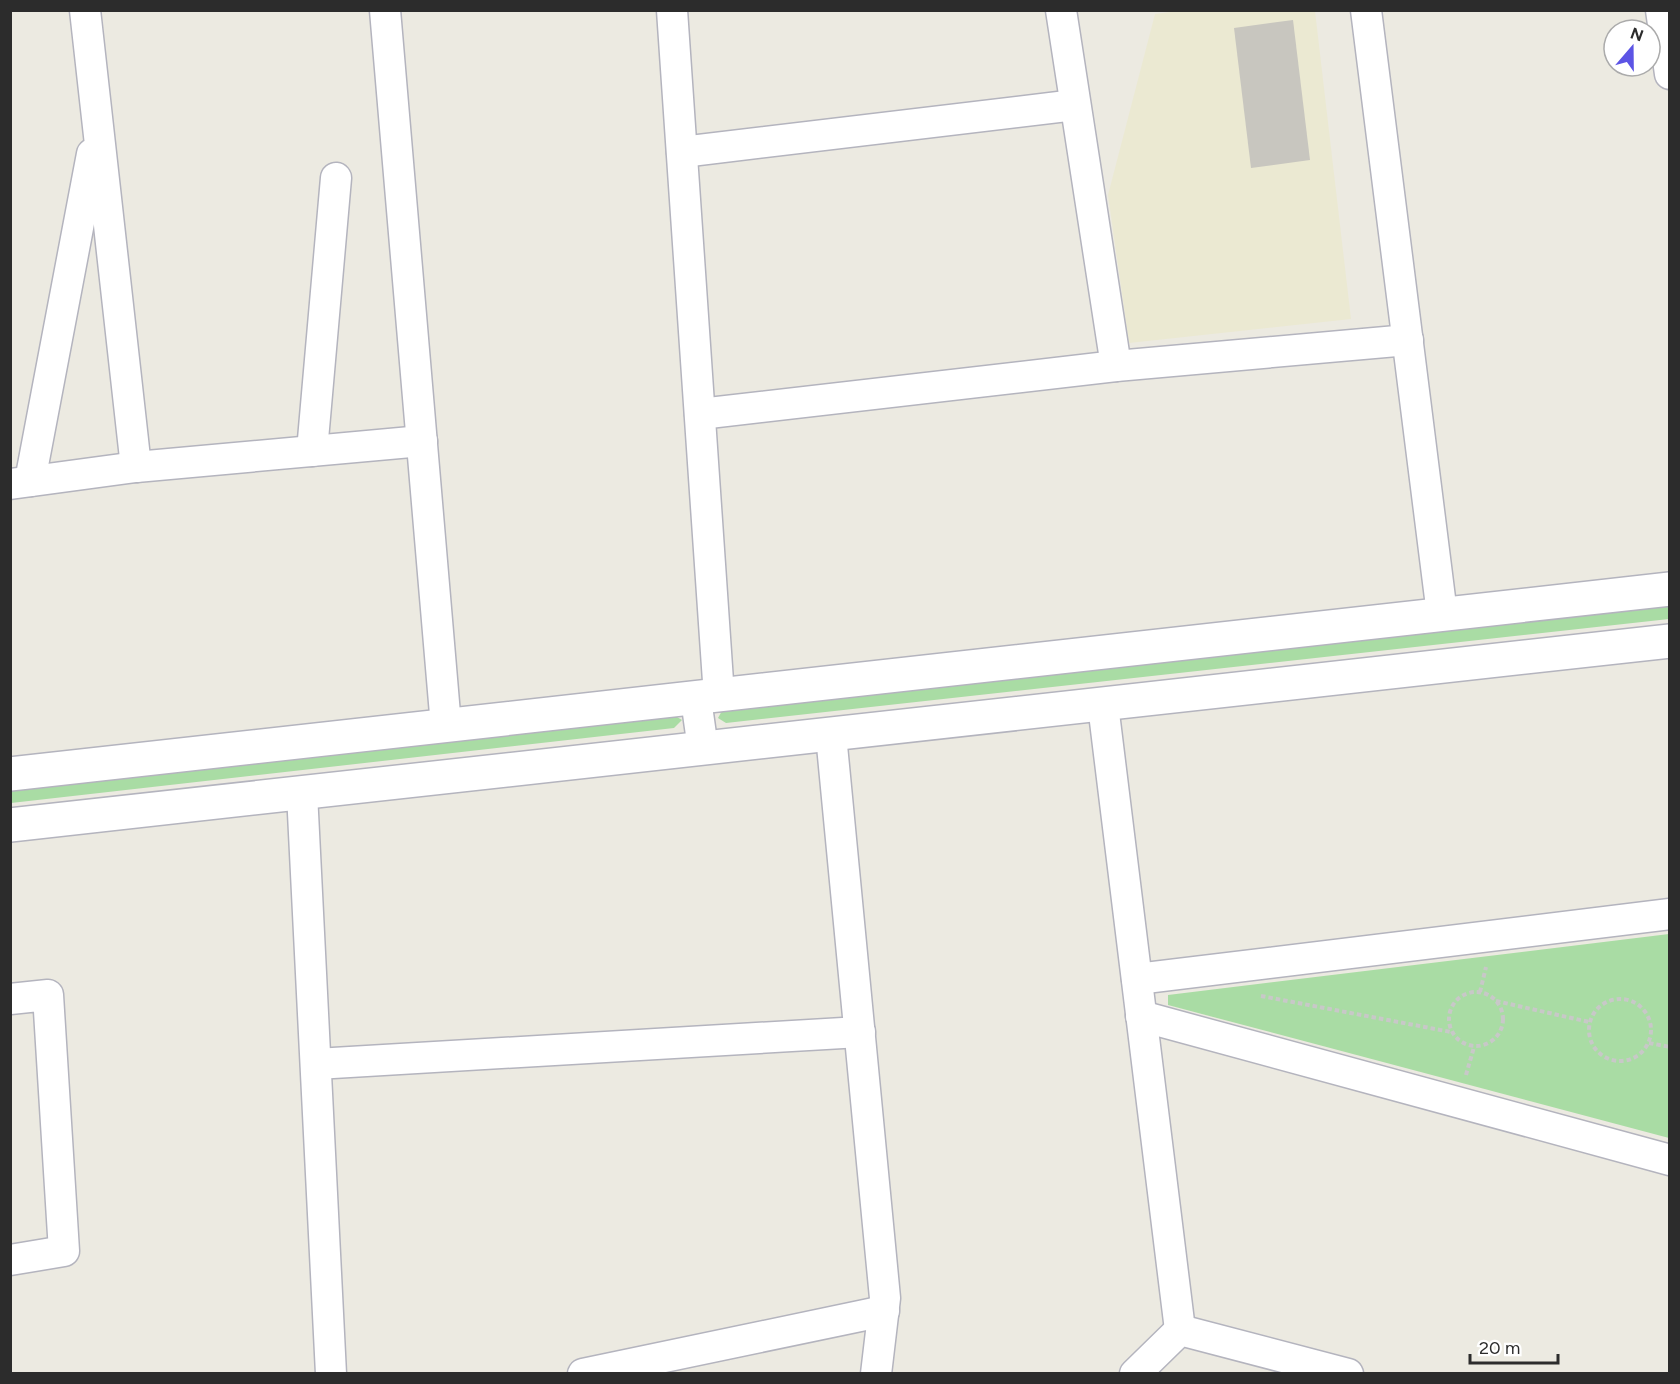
<svg xmlns="http://www.w3.org/2000/svg" width="1680" height="1384" viewBox="0 0 1680 1384" font-family="Figtree,sans-serif">
  <style>
    .education { fill: #ebe9d2 }
    .green { fill: #a9dca4 }
    .building { fill: #c8c6bf }
    .lines { fill: none; stroke-linecap: round; stroke-linejoin: round }
    .street-casing { stroke: #b4b4be; stroke-width: 33 }
    .secondary-casing { stroke: #b4b4be; stroke-width: 36 }
    .path { stroke: #c8c8c8; stroke-width: 4; stroke-dasharray: 4.5 3; stroke-linecap: butt }
    .street { stroke: #fff; stroke-width: 30 }
    .secondary { stroke: #fff; stroke-width: 33 }
  </style>
  <rect width="100%" height="100%" fill="#eceae1"/>
  <polygon class="education" points="1186,10 1315,11 1351,319 1129,343 1108,195 1155,14"/>
  <g class="green">
    <polygon points="1669,604 1669,619 726,723 718,718 723,709"/>
    <polygon points="672,714 682,720 674,728 11,803 10,788"/>
    <polygon points="1669,934 1669,1138 1168,1005 1168,995"/>
  </g>
  <polygon class="building" points="1293,20 1310,160 1251,168 1234,28"/>
  <g class="lines">
    <defs>
      <g id="street">
        <polyline points="85,10 136,467"/>
        <polyline points="385,10 446,726"/>
        <polyline points="672,10 719,696"/>
        <polyline points="1061,10 1116,366"/>
        <polyline points="1366,10 1442,614"/>
        <polyline points="1661,10 1670,74"/>
        <polyline points="682,152 1075,105"/>
        <polyline points="700,414 1116,366 1408,340"/>
        <polyline points="312,451 336,178"/>
        <polyline points="30,481 92,154"/>
        <polyline points="10,484 136,467 422,441"/>
        <polyline points="696,699 703,749"/>
        <polyline points="1103,705 1180,1330"/>
        <polyline points="831,735 885,1298 876,1374"/>
        <polyline points="302,793 331,1374"/>
        <polyline points="1137,979 1670,914"/>
        <polyline points="10,999 48,995 64,1251 10,1260"/>
        <polyline points="1141,1016 1670,1160"/>
        <polyline points="316,1064 860,1032"/>
        <polyline points="583,1374 884,1311"/>
        <polyline points="1135,1374 1180,1330 1348,1374"/>
      </g>
      <g id="secondary">
        <polyline points="10,774 1670,589"/>
        <polyline points="10,825 1670,641"/>
      </g>
    </defs>
    <use href="#street" class="street-casing"/>
    <use href="#secondary" class="secondary-casing"/>
    <g class="path">
      <circle cx="1476" cy="1019" r="27"/>
      <polyline points="1480,992 1486,967"/>
      <polyline points="1261,996 1451,1032"/>
      <circle cx="1620" cy="1030" r="31"/>
      <polyline points="1496,1001 1589,1022"/>
      <polyline points="1649,1043 1670,1047"/>
      <polyline points="1466,1075 1474,1047"/>
    </g>
    <use href="#street" class="street"/>
    <use href="#secondary" class="secondary"/>
  </g>
  <rect width="1680" height="1384" fill="none" stroke="#2c2c2c" stroke-width="24"/>
  <g transform="translate(1632 48) rotate(20)"><circle r="28" fill="#ffffff" stroke="#ababab" stroke-width="1.5"/>
  <path d="M0-4.5L10 22L0 15L-10 22Z" fill="#5c54e5"/>
  <text y="-9" font-size="16" font-weight="bold" text-anchor="middle" fill="#2c2c2c">N</text>
  </g>
  <path d="M1470 1354v9h88v-9" fill="none" stroke="#2c2c2c" stroke-width="3"/>
  <text x="1479" y="1354" font-size="18" fill="#2c2c2c" stroke="#ffffff" stroke-width="4.5" paint-order="stroke">20 m</text>
</svg>
